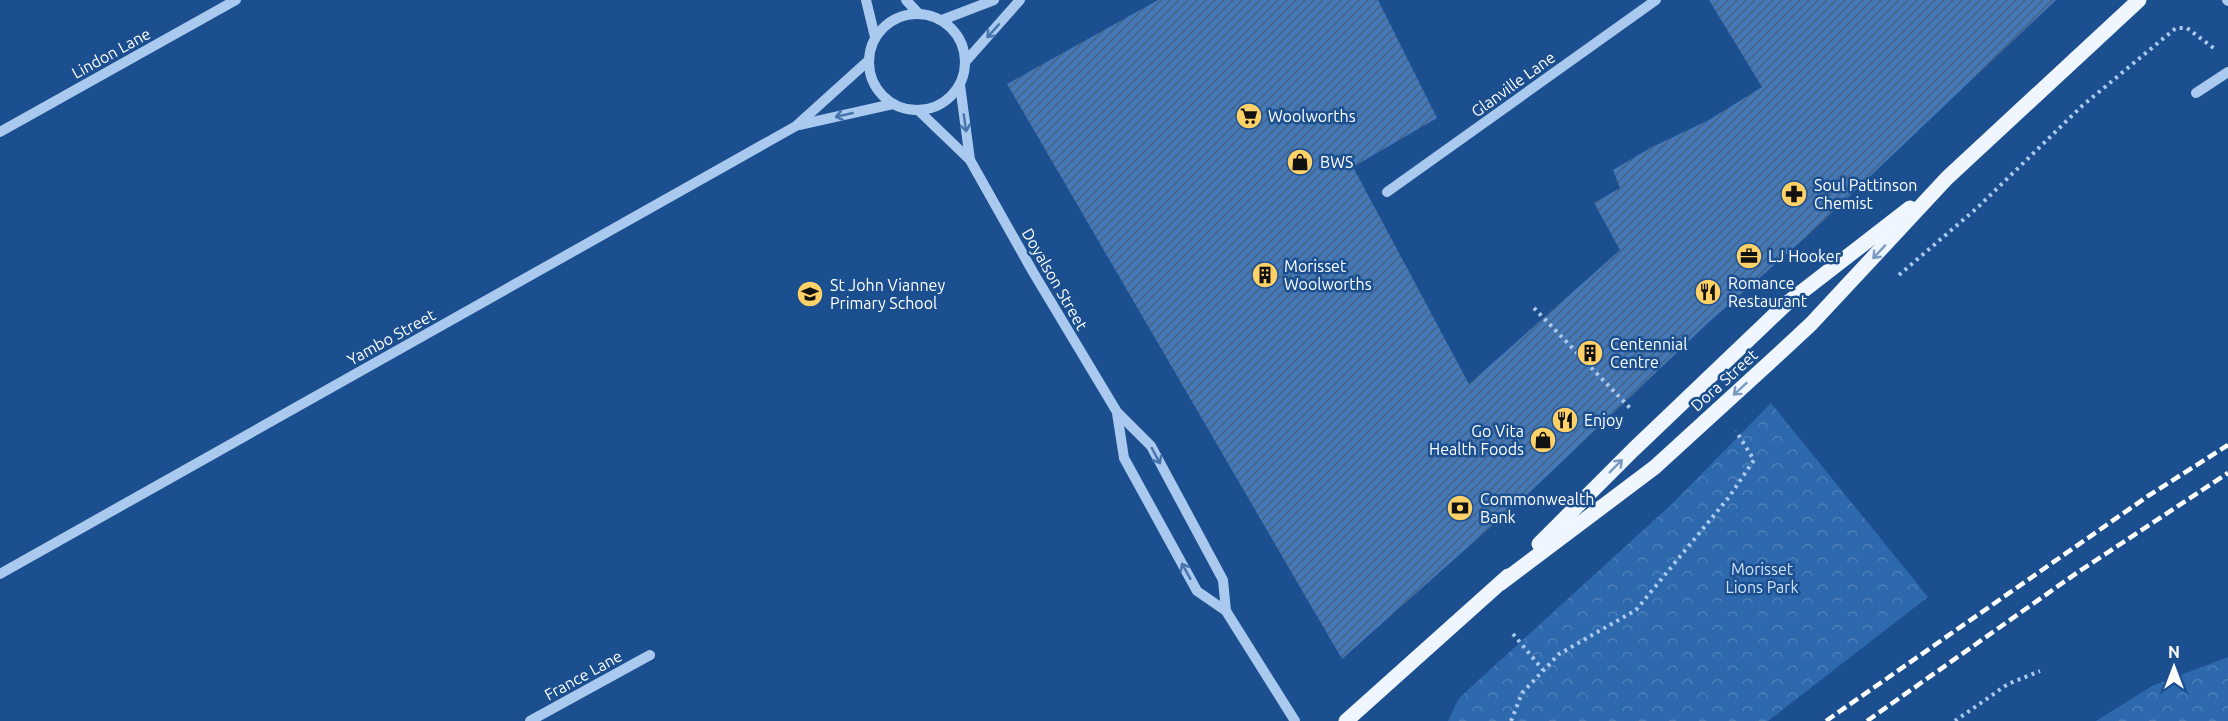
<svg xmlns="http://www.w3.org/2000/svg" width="2228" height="721" viewBox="0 0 2228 721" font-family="Ubuntu,sans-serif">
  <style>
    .park { fill: url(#park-crowns) }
    .building { fill: url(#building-hatch) }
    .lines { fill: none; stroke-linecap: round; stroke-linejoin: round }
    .path { stroke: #a9c9ee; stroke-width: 4; stroke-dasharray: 3 4.5; stroke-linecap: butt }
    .minor { stroke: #a9c9ee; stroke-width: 10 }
    .major { stroke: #f0f6ff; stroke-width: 15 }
    .rail { stroke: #fff; stroke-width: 4.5; stroke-dasharray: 10 4.5; stroke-linecap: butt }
    .oneway { stroke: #4674ac }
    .oneway2 { stroke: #7b9ac1 }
    .labels { text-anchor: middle; stroke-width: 5; stroke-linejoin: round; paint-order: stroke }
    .street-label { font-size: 16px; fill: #fff; stroke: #1b4f8f }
    .poi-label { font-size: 16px; fill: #fff; stroke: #1b4f8f; text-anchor: start }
    .park-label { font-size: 16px; fill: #cfe3fa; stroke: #1b4f8f }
  </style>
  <defs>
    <pattern id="park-crowns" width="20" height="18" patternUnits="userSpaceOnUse" patternTransform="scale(1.5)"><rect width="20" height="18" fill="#2e69ad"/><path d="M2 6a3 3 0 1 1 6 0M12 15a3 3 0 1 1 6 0" fill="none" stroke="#4d80b9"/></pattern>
    <pattern id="building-hatch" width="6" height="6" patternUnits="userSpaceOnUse" patternTransform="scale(1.5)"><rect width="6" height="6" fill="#4478b7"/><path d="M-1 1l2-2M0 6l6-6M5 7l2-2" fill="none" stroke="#486282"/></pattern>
  </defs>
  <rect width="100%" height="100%" fill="#1b4f8f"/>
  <g class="park">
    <polygon points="1771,403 1928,597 1768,721 1448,721 1459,698 1673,503"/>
    <polygon points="2228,657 2228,721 2096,721 2152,686"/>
  </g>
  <polygon class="building" points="1158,0 1378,0 1437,118 1353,167 1469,384 1620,250 1594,203 1620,188 1613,170 1650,148 1709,120 1762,87 1709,0 2056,0 1805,238 1709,322 1530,492 1342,659 1007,84"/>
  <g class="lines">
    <g class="path">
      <polyline points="1899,275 1977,208 2082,106 2176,28 2187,28 2216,50"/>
      <polyline points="1534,308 1630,408"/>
      <polyline points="1513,634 1543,670"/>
      <polyline points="1511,721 1522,693 1559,654 1636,610 1729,497 1754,460 1736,431"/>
      <polyline points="1955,721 2008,684 2040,671"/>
    </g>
    <g class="minor">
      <polyline points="866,0 875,37"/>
      <polyline points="906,0 918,13"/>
      <polyline points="2227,0 2228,1"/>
      <circle cx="917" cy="62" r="48"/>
      <polyline points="942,20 994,0"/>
      <polyline points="966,61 1020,0"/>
      <polyline points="960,85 970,160"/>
      <polyline points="2196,93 2228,72"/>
      <polyline points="918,110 970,160 1033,272 1117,412 1151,446 1223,580 1226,611"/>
      <polyline points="799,125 893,104"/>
      <polyline points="0,132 236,0"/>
      <polyline points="1387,192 1656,0"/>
      <polyline points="1117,413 1124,458 1197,591 1226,611 1295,721"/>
      <polyline points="0,574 796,126 868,61"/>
      <polyline points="530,721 650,655"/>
    </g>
    <g class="major">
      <polyline points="1539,544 1633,450 1786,304 1910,208"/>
      <polyline points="1501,583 1655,467 1782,351 1811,324 1947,178 2139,0"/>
      <polyline points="1346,721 1508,576"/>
    </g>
    <g class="rail">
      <polyline points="1826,721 2148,496 2228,445"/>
      <polyline points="1867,721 2078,572 2228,473"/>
    </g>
  </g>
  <defs><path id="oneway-shaft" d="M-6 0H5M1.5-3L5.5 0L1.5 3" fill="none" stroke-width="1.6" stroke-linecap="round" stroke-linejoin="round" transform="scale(1.5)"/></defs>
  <g class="oneway">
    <use href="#oneway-shaft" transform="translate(993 31) rotate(132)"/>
    <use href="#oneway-shaft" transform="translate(844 115) rotate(167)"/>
    <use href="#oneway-shaft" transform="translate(965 123) rotate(82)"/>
    <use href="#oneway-shaft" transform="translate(1156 456) rotate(62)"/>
    <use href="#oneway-shaft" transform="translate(1186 571) rotate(-119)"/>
  </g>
  <g class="oneway2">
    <use href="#oneway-shaft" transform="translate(1879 252) rotate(133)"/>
    <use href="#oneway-shaft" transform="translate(1740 389) rotate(138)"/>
    <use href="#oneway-shaft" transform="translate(1616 466) rotate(-45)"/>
  </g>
  <defs>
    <symbol id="supermarket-disc" viewBox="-11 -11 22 22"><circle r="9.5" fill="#ffd166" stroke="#1b4f8f"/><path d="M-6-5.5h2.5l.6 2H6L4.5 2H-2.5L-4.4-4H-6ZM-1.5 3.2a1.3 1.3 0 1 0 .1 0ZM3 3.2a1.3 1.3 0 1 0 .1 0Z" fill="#111"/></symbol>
    <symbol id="shop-disc" viewBox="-11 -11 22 22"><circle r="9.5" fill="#ffd166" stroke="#1b4f8f"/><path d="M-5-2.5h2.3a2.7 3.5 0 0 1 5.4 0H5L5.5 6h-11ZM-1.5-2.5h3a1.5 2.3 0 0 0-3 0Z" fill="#111"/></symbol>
    <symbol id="pharmacy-disc" viewBox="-11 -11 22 22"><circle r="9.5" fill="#ffd166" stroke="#1b4f8f"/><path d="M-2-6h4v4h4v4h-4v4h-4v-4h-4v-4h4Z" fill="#111"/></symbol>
    <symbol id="office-disc" viewBox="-11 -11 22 22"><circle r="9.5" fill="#ffd166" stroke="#1b4f8f"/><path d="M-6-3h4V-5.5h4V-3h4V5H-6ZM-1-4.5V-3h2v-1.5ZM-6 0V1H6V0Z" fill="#111"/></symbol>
    <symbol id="building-disc" viewBox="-11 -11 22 22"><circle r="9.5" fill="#ffd166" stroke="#1b4f8f"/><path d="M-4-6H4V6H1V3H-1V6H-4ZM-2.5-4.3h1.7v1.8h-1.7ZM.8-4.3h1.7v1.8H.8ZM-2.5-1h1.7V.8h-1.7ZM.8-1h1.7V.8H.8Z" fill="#111"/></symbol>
    <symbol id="restaurant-disc" viewBox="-11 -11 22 22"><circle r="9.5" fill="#ffd166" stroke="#1b4f8f"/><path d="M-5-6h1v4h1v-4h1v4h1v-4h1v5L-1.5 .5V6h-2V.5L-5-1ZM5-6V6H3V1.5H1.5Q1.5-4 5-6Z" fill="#111"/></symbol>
    <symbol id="school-disc" viewBox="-11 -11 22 22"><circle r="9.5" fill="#ffd166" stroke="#1b4f8f"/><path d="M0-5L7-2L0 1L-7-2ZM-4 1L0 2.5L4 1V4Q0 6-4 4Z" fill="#111"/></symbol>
    <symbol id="bank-disc" viewBox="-11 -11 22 22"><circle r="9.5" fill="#ffd166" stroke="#1b4f8f"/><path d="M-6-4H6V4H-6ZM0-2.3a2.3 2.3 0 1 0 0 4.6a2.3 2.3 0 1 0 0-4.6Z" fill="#111"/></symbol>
  </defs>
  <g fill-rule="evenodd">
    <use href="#supermarket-disc" x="1234" y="101" width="30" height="30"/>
    <use href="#shop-disc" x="1285" y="147" width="30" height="30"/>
    <use href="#pharmacy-disc" x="1779" y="179" width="30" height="30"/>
    <use href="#office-disc" x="1734" y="241" width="30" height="30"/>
    <use href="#building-disc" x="1250" y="260" width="30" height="30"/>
    <use href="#restaurant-disc" x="1693" y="277" width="30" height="30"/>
    <use href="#school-disc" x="795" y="279" width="30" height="30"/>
    <use href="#building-disc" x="1575" y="338" width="30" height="30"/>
    <use href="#restaurant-disc" x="1550" y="405" width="30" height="30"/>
    <use href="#shop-disc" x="1528" y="425" width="30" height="30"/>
    <use href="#bank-disc" x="1445" y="493" width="30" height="30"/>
  </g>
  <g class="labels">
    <g class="street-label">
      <text transform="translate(111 53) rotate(-29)" y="6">Lindon Lane</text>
      <text transform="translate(1513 84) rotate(-36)" y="6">Glanville Lane</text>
      <text transform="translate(1055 279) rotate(60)" y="6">Doyalson Street</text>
      <text transform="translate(391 337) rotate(-29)" y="6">Yambo Street</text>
      <text transform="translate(1724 380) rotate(-42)" y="6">Dora Street</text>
      <text transform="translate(583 675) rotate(-29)" y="6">France Lane</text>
    </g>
    <g class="poi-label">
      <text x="1268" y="122">Woolworths</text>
      <text x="1320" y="168">BWS</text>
      <text x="1814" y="191">Soul Pattinson<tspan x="1814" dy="18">Chemist</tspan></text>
      <text x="1768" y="262">LJ Hooker</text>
      <text x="1284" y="272">Morisset<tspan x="1284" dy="18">Woolworths</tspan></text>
      <text x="1728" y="289">Romance<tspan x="1728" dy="18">Restaurant</tspan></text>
      <text x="830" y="291">St John Vianney<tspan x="830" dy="18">Primary School</tspan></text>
      <text x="1610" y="350">Centennial<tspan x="1610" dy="18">Centre</tspan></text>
      <text x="1584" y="426">Enjoy</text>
      <text x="1524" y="437" text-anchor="end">Go Vita<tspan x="1524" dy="18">Health Foods</tspan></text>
      <text x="1480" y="505">Commonwealth<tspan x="1480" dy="18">Bank</tspan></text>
    </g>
    <g class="park-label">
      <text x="1762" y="575">Morisset<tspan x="1762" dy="18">Lions Park</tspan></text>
    </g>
  </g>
  <g transform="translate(2174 667)" stroke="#1b4f8f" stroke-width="4.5" paint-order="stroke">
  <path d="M0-4.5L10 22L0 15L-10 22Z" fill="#ffffff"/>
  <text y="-9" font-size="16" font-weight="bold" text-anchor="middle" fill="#ffffff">N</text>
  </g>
</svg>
